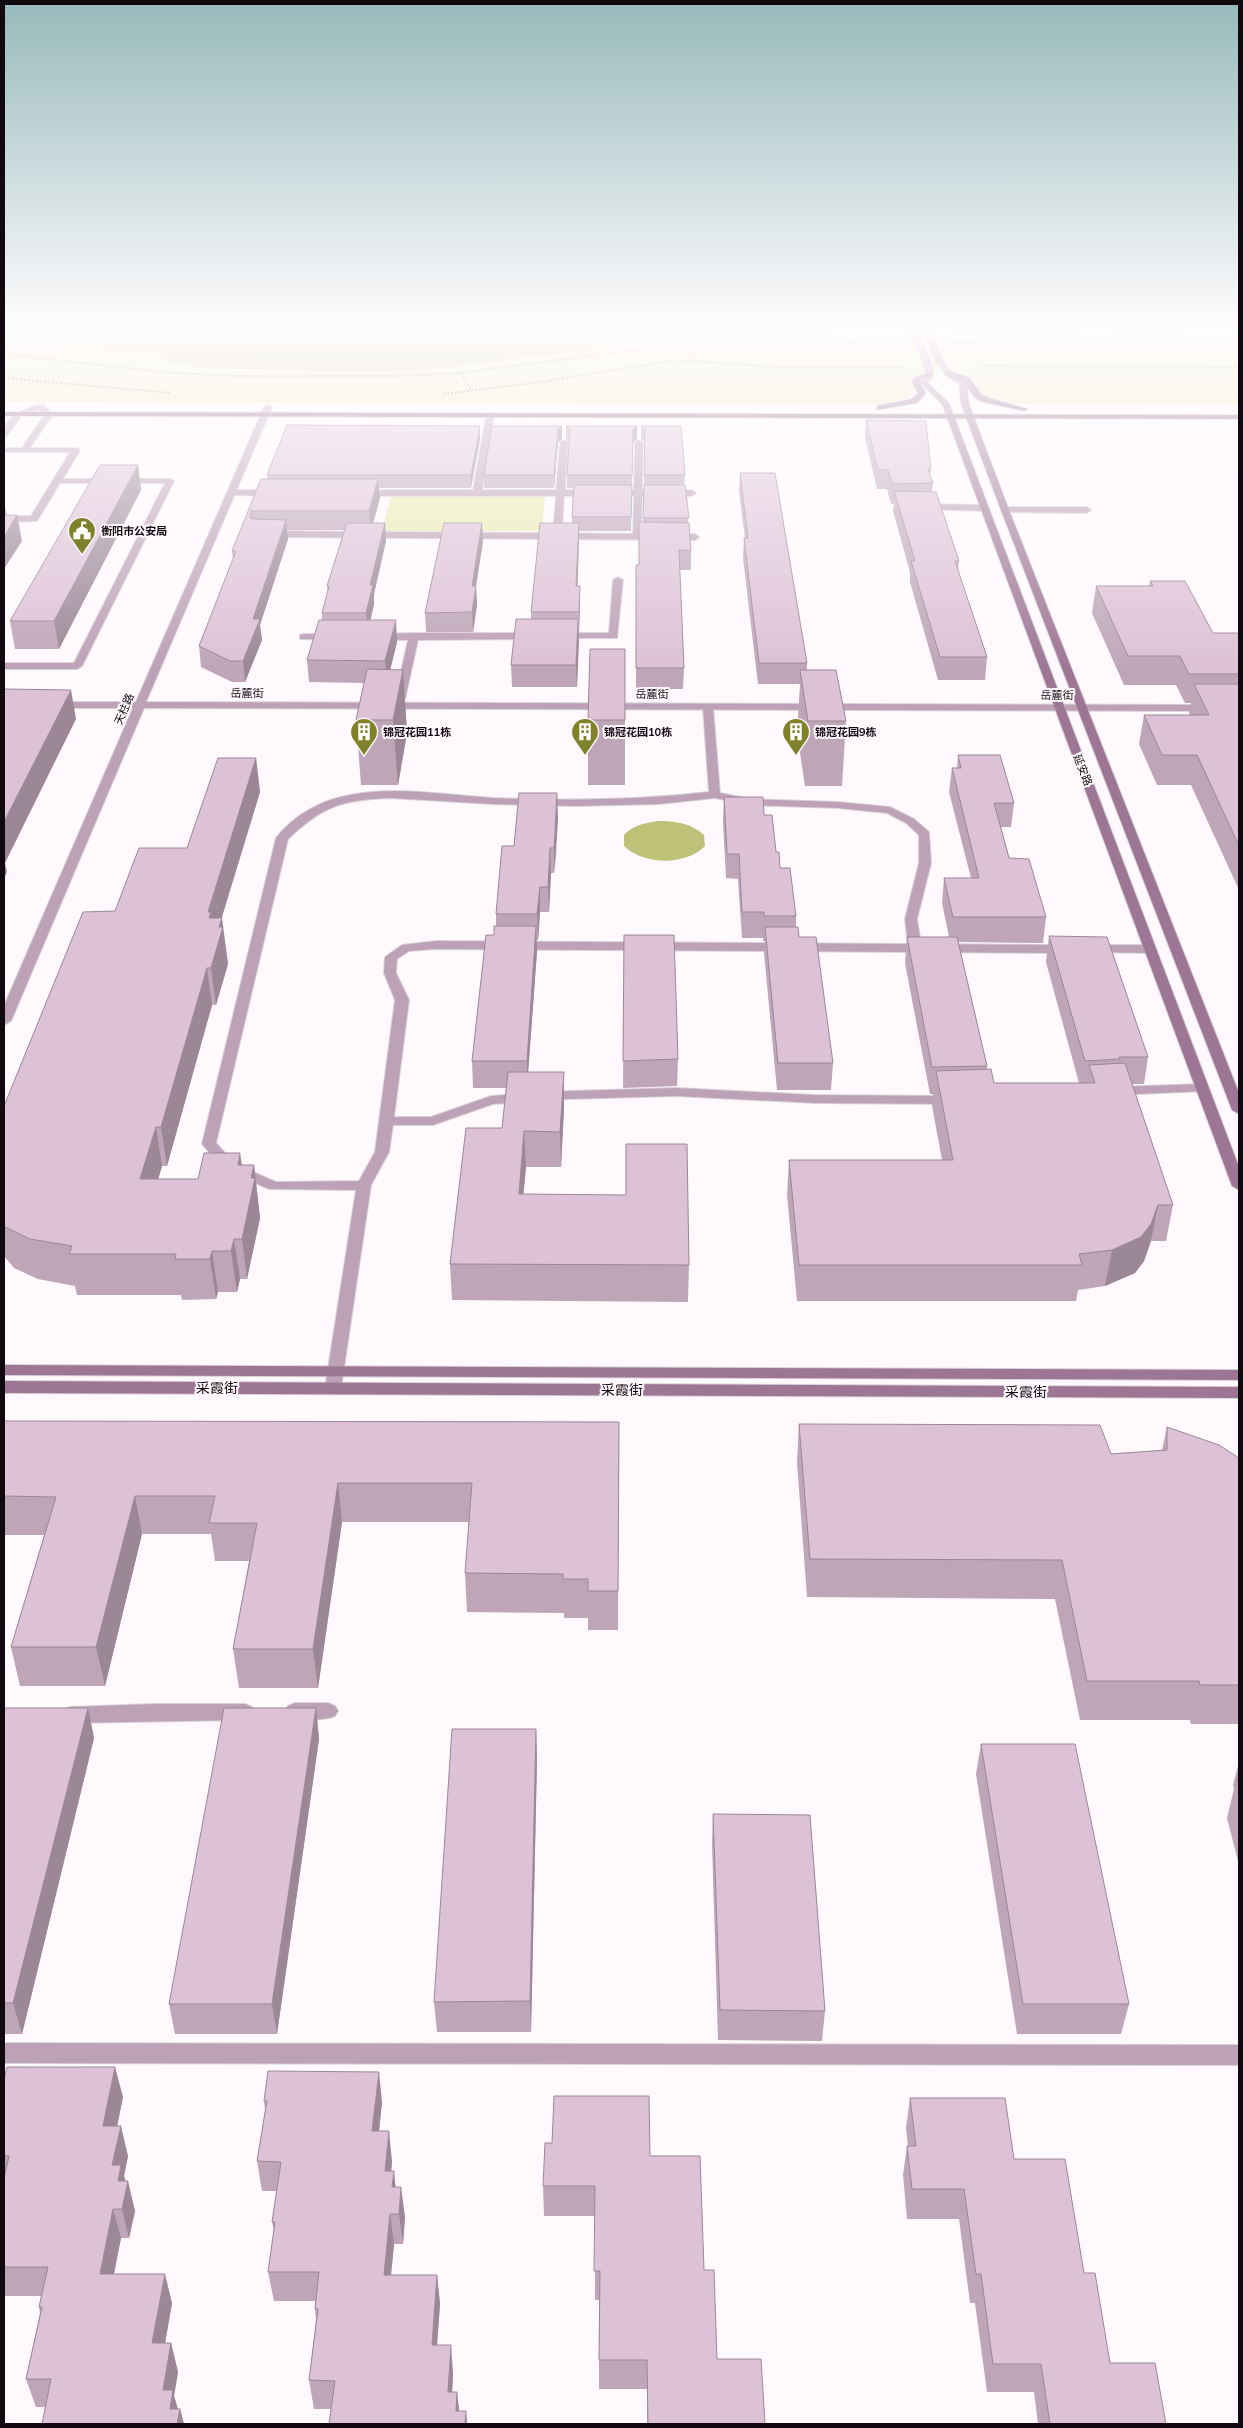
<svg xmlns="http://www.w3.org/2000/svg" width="1243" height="2428" viewBox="0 0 1243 2428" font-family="Mulish,'Noto Sans SC',sans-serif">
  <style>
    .green { fill: #e8ebb1 }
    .water { fill: #bec178 }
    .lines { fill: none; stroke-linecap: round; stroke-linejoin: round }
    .service-casing { stroke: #d9d3d7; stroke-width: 2 }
    .minor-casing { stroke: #d9d3d7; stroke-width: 2 }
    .tertiary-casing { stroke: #d9d3d7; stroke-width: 2 }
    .secondary-casing { stroke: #d9d3d7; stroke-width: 2 }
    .primary-casing { stroke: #d9d3d7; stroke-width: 2 }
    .path { stroke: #7f787d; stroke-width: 2; stroke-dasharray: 2 2; stroke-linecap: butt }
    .service { fill: #bda1b7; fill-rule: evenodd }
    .minor { fill: #bda1b7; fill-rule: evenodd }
    .tertiary { fill: #bda1b7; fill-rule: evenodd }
    .secondary { fill: #9d7695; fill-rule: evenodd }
    .primary { fill: #86577d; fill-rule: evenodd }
    .secondary-bridge-casing { stroke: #d9d3d7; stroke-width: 9; stroke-linecap: butt }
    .secondary-bridge { stroke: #9d7695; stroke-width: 8 }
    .wall { fill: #bea6b8 }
    .shaded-wall { fill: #9b8796 }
    .building { fill: #ddc1d6; stroke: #9b8796 }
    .labels { text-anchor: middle; stroke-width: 4; stroke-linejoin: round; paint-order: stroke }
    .far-poi-label { font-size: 11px; font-weight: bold; fill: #120910; stroke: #fff9fd; text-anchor: start }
    .far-street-label { font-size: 11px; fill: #120910; stroke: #fff9fd }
    .street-label { font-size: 14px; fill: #120910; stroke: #fff9fd }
  </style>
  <rect width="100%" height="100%" fill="#fff9fd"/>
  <g class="green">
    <polygon points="848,331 942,331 975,335 1022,335 1095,331 1117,333 1239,331 1239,404 999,404 948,373 930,374 902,405 4,402 4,343 148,352 163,356 162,359 205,368 239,370 357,372 435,369 641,343"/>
    <polygon points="391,495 545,495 542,531 382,531"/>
  </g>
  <g class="water">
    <polygon points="4,330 1239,330 1239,331 1117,333 1095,331 1022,335 975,335 942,331 848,331 641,343 435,369 357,372 205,368 162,360 163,356 148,352 4,343"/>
    <path d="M658,821C675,821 691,823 704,835L705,846C686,866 643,865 624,846V835C633,825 645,823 658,821Z"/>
  </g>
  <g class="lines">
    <defs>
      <g id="service">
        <path d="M37,405H43L53,414L30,448H76L80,450L63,479H170L174,481L82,666L77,669H4V663H74L165,483H60L37,521L4,522V516H31L70,452H4V448H22L45,414L39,410L21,416L7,436H4C4,416 21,411 37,405Z"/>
        <polygon points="921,504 985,505 989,508 985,511 918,509 918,505"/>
      </g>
      <g id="minor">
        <path d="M490,414L494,416L482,490H556L560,442L564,440L568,442L565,490H634L635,442L639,440L643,442L642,490H692L696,493L692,496H642L641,534H695L699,537L695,540L269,537L265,534L269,531L553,533L556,496H358L354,493L358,490H473L486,416ZM564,496H634L633,534L562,533Z"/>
        <polygon points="231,490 275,490 279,493 275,496 228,495 228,491"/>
        <polygon points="1005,507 1087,507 1091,510 1087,513 1002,512 1002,508"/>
        <polygon points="618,577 623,580 617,638 556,638 556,634 559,633 609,633 613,580"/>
        <polygon points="414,633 533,633 538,636 533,639 418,640 405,699 400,702 395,699 408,640 376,640 371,637 376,634"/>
        <polygon points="303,634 333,634 338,637 333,640 300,639 300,635"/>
        <path d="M708,704L713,707L720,793L750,799L838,802L890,807L914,819L929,832L931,863L917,919L921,944L1066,945L1072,949L1066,953L436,949L409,951L397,959L396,973L409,1000L394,1117H431L491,1096L569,1091L676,1088L815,1095L951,1096L958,1100L951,1104L815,1103L676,1096L569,1099L493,1104L433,1125H393L389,1152L371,1185L341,1388L339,1392H327L325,1388L356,1190L269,1189L225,1170L202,1144L276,838C294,815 321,800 350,795C397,786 446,795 493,798C565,801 638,800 709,792L703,707ZM390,798L492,804L576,806L659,804L715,798L750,805L838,808L887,813L906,823L919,835V863L905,919L908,944L436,941L402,945L385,957L384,973L395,1000L375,1152L359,1181L276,1182L235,1164L216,1143L288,839C323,806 341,800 390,798Z"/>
        <polygon points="1091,945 1150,945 1156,949 1150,953 1087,952 1085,949"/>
        <polygon points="1202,1084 1207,1085 1209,1088 1207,1091 1114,1095 1107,1091 1114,1087"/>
        <path d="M295,1703H328L335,1706L338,1711L335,1716C322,1721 301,1721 288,1716L285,1711L288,1706Z"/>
        <polygon points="153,1704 245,1704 252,1707 255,1712 252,1717 245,1720 70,1723 63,1720 60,1715 63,1710 70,1707"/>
        <polygon points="4,2043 1239,2045 1239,2065 4,2063"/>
      </g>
      <polygon id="tertiary" points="268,405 272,407 146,702 1239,705 1239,711 144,708 11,1021 4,1025 4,1006 133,708 55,708 50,705 55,702 136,702 264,407"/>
      <g id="secondary">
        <polygon points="927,360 931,362 934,374 928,383 949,403 1239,1167 1239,1190 1232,1186 942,404 920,383 926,374 923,362"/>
        <polygon points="937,360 943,360 951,371 967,383 969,404 1009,510 1239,1093 1239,1114 1232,1110 1001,510 961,404 959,384 945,375"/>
        <polygon points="4,1365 1239,1370 1239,1380 4,1375"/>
        <polygon points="4,1381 1239,1387 1239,1398 4,1393"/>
      </g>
      <g id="primary">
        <polygon points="948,371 969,377 981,394 989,398 1028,409 1024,411 983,402 975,398 963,381 945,375 944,373"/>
        <polygon points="930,372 933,372 933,376 921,379 920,382 926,393 917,403 877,410 877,406 911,399 918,393 912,382 914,378"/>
        <polygon points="4,412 1239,415 1239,419 4,416"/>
      </g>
    </defs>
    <use href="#service" class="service-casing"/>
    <use href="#minor" class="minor-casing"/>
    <use href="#tertiary" class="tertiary-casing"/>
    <use href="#secondary" class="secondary-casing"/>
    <use href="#primary" class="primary-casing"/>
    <g class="path">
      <path d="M954,343C1049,343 1144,349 1239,346"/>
      <polyline points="4,354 161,372 231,376 402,376 461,373 658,347 898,342"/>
      <polyline points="689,361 703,346"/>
      <polyline points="982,366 1239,367"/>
      <polyline points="461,373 472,391"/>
      <polyline points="4,378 170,393"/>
      <polyline points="443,394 535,383 675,360 779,367 902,367"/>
    </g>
    <use href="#service" class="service"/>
    <use href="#minor" class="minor"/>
    <use href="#tertiary" class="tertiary"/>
    <use href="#secondary" class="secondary"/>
    <use href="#primary" class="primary"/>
    <defs>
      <g id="secondary-bridge">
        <polyline points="914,330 927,362"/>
        <polyline points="926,330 940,362"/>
      </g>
    </defs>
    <use href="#secondary-bridge" class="secondary-bridge-casing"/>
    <use href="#secondary-bridge" class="secondary-bridge"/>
  </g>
  <g class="wall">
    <polygon points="866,420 931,469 930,476 933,483 932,492 959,561 958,571 987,657 985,680 938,680 910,582 910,572 893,511 894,504 891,504 887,489 877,489 865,438"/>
    <polygon points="480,426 480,439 471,488 379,488 380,498 373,523 385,523 386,541 374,594 374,604 370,620 397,642 390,670 403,670 407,733 398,785 361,785 356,720 364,683 309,682 307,660 322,620 322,613 328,593 327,586 344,530 287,530 288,539 260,625 262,640 245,682 232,682 201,667 199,646 233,560 232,551 261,479 268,479 267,475"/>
    <polygon points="566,426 637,439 633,442 631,531 579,531 577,586 580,605 577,687 512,687 511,665 531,619 531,612 572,523 573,488 567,488 567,475 569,441 566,439"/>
    <polygon points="641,426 681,426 685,475 684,485 691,551 691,570 679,570 684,668 683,689 636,689 636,565 639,565 643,522 645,442 641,439"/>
    <polygon points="562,439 558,442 554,488 484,488 484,475"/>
    <polygon points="138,465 141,490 59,649 15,649 10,621"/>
    <polygon points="740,473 807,663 807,670 846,721 842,786 805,786 797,733 800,684 758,684 743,558 744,538 745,538 739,492"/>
    <polygon points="482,523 483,541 476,586 477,605 473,632 426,632 425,613"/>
    <polygon points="1150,581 1213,633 1239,633 1239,890 1191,785 1157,785 1139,744 1144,715 1190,715 1189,713 1191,703 1185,703 1176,685 1124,685 1092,613 1096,586 1149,586"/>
    <polygon points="625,649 625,785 588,785 588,720"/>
    <polygon points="958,755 1014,803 1011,827 1001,827 1009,858 1046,917 1043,943 958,942 987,1066 987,1069 994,1083 1079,1083 1046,962 1049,936 1148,1057 1144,1084 1132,1084 1173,1205 1166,1241 1151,1241 1144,1261 1135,1273 1105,1286 1078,1290 1076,1301 797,1301 787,1195 789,1160 942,1160 932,1106 933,1094 930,1094 905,963 907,937 949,937 942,903 944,878 971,878 949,792 952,768 957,768"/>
    <polygon points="256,758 260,792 221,918 228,964 216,1005 212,1005 167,1166 162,1166 158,1179 198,1179 242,1165 254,1165 260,1218 247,1279 240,1279 237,1292 218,1292 216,1299 182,1300 181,1295 77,1295 75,1286 38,1279 14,1268 4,1256 4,1106 115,911 187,848"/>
    <polygon points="724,797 764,815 780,868 796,916 796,927 799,937 833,1063 831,1090 777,1090 764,953 765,941 763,941 763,938 742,938 738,879 726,878 723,821"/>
    <polygon points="558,817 556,857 554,873 551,873 549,912 540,912 538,940 536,940 537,951 528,1072 564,1072 564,1107 561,1167 526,1167 523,1194 689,1265 688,1302 452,1300 450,1264 502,1128 506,1088 473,1088 472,1061 494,935 496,926 496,914 514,846"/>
    <polygon points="624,935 678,1059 677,1086 623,1088"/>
    <polygon points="4,1421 619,1422 618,1630 588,1630 588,1618 564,1618 564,1613 467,1612 465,1573 469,1522 342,1522 318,1688 239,1688 233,1649 249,1561 215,1561 211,1534 142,1534 105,1686 20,1686 11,1647 44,1535 4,1535"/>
    <polygon points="799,1424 1111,1454 1162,1450 1167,1427 1239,1459 1239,1724 1191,1724 1190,1720 1080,1720 1055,1599 807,1597 797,1462"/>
    <polygon points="4,1708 88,1708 94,1738 22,2034 4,2034"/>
    <polygon points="316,1708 319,1739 277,2034 175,2034 169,2004"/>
    <polygon points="536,1729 537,1759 531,2032 437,2032 434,2002"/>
    <polygon points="981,1744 1129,2004 1121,2034 1017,2034 976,1774"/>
    <polygon points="1239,1762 1239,1865 1227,1818 1234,1789 1233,1785"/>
    <polygon points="713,1814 825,2011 822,2041 718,2040 712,1844"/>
    <polygon points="4,2079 123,2097 117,2126 128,2156 124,2176 135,2211 129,2238 121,2238 114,2274 172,2303 165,2343 171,2343 178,2372 174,2396 178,2409 180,2409 184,2424 42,2424 46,2407 36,2407 26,2379 40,2313 39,2307 41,2296 4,2296"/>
    <polygon points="910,2098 1014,2159 1084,2273 1110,2363 1166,2424 1038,2424 1034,2392 987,2392 975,2303 970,2303 959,2219 907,2219 903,2175 907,2146 908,2146 906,2128"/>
    <polygon points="264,2101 382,2102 379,2131 392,2161 391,2171 405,2217 403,2244 394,2244 391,2275 437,2275 440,2304 437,2345 453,2373 452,2392 457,2392 459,2411 466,2411 467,2424 329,2424 331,2409 314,2409 309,2380 316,2320 315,2309 315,2301 274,2301 268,2272 274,2231 272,2222 277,2191 262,2191 257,2161 265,2110"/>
    <polygon points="650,2156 704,2270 717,2359 765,2424 647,2424 647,2389 599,2389 599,2300 595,2300 595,2216 544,2216 543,2186"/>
  </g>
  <g class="shaded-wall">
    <polygon points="480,426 480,439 471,488 471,475"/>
    <polygon points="562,426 562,439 558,442 554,488 554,475 558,429"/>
    <polygon points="637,426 637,439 633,442 632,488 633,429"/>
    <polygon points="138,465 141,490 59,649 54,621"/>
    <polygon points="378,479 380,498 371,530 369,511"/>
    <polygon points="4,500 8,524 4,532"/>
    <polygon points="17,515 22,541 4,569 4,537"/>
    <polygon points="286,520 288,539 260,625 262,640 245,682 243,661 253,619"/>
    <polygon points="385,523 386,541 374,594 374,604 368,632 366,613 370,585"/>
    <polygon points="482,523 483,541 473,605 472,586"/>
    <polygon points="579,523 579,541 577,605 576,586"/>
    <polygon points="476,586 477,605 473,632 472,612"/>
    <polygon points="580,586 580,605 579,631 579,612"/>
    <polygon points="578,619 579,640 577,687 576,665"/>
    <polygon points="396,620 397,642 387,683 385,661"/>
    <polygon points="403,670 407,733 398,785 393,720"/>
    <polygon points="71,690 76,719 5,863 7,872 4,879 4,822"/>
    <polygon points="256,758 260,792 215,940 208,912"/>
    <polygon points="557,793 558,817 554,873 554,848"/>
    <polygon points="550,848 551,873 549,912 548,887"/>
    <polygon points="540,887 540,912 538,940 537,914"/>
    <polygon points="222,918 228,964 216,1005 211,968 219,927"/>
    <polygon points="536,926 537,951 527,1088 527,1061"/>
    <polygon points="207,968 212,1005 167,1166 161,1127"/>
    <polygon points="564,1072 564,1107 561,1167 560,1132"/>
    <polygon points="156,1127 162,1166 147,1219 140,1179"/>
    <polygon points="524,1131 526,1167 520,1231 519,1194"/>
    <polygon points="240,1153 246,1193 238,1165"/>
    <polygon points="254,1165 260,1218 247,1279 242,1239 251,1178"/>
    <polygon points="1158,1205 1151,1241 1144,1261 1135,1273 1105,1286 1112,1250"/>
    <polygon points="234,1239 240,1279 237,1292 231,1251"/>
    <polygon points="212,1251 218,1292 216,1299 210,1259"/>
    <polygon points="338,1483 342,1522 318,1688 313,1649"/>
    <polygon points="135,1496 142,1534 105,1686 96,1647"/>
    <polygon points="88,1708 94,1738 22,2034 13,2003"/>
    <polygon points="316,1708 319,1739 277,2034 272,2004"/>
    <polygon points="536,1729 537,1759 531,2032 530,2001"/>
    <polygon points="115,2067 123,2097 111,2156 103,2126"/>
    <polygon points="379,2072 382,2102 376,2161 372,2131"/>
    <polygon points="121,2126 128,2156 124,2176 127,2187 128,2181 135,2211 129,2238 122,2209 112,2165"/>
    <polygon points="389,2131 392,2161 389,2201 385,2171"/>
    <polygon points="394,2171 397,2201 392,2187"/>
    <polygon points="401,2187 405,2217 403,2244 399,2214"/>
    <polygon points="113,2209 121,2238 108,2303 100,2274"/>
    <polygon points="390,2214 394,2244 388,2304 384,2275"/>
    <polygon points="165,2274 172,2303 160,2372 152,2343"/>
    <polygon points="437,2275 440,2304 435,2373 432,2345"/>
    <polygon points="171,2343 178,2372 174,2396 179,2413 180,2409 184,2424 174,2424 163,2390"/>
    <polygon points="451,2345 453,2373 451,2420 448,2392"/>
    <polygon points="457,2392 460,2420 456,2411"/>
    <polygon points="466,2411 467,2424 465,2424"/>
  </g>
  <g class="building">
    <polygon points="866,420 926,421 931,469 928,469 933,483 892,484 888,470 878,470"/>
    <polygon points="287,425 480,426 471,475 267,475"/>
    <polygon points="492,426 562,426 558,429 554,475 484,475"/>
    <polygon points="566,426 637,426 633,429 632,475 567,475 570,429"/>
    <polygon points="641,426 681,426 685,475 644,475 645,429"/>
    <polygon points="100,465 138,465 54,621 10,621"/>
    <polygon points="740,473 775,473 807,663 759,663 744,538 748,538"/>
    <polygon points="261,479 378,479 369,511 251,511 250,518 254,519 286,520 253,619 260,619 243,661 230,661 199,646 236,551 232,551"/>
    <polygon points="574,485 632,485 631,517 572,517"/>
    <polygon points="644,485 685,485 689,518 643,518"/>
    <polygon points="894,491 936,492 959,561 955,561 987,657 940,657 911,561 915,561"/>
    <polygon points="4,515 17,515 4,537"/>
    <polygon points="639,522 689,523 691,551 679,550 684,668 636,668 636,565 639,565"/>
    <polygon points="347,523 385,523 370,585 373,585 366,613 322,613 329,586 327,586"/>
    <polygon points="444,523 482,523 472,586 476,586 472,612 425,613"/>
    <polygon points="540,523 579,523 576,586 580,586 579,612 531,612"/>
    <polygon points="1150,581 1185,581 1213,633 1239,633 1239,674 1189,674 1180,656 1128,656 1096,586 1153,586"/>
    <polygon points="516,619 578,619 576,665 511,665"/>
    <polygon points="319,620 396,620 385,661 307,660"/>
    <polygon points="590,649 625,649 625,720 588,720"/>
    <polygon points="367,669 403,670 393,720 356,720"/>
    <polygon points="800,670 836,670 846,721 808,721"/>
    <polygon points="1194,684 1239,684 1239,846 1197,755 1162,755 1144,715 1209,715"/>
    <polygon points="4,689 71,690 4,822"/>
    <polygon points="958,755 1000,755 1014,803 994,803 1009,858 1029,859 1046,917 953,917 944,878 979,878 952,768 961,768"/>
    <polygon points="218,758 256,758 208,912 211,912 209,918 222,918 219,927 223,927 211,968 207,968 161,1127 156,1127 140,1179 198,1179 204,1153 240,1153 238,1165 254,1165 251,1178 255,1178 242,1239 234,1239 231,1251 212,1251 210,1259 175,1259 176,1254 69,1254 72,1246 30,1239 5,1227 4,1226 4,1106 83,912 115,911 139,848 187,848"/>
    <polygon points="519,793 557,793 555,833 554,848 550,848 548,887 540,887 537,914 496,914 502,846 514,846"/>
    <polygon points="724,797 763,797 764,815 772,815 776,852 779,852 780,868 790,868 796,916 764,916 764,912 742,912 739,854 727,854"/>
    <polygon points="494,926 536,926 527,1061 472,1061 486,935 494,935"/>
    <polygon points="765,927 798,927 799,937 816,937 833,1063 778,1063"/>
    <polygon points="624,935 674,935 678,1059 623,1061"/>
    <polygon points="1049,936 1107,937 1148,1057 1119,1057 1120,1059 1085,1061"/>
    <polygon points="907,937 957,937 987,1066 932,1067"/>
    <polygon points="1125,1063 1173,1205 1158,1205 1151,1224 1141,1237 1112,1250 1079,1254 1082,1265 799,1265 789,1160 953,1160 936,1071 991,1069 994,1083 1095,1083 1089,1065"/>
    <polygon points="508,1072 564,1072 560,1132 524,1131 519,1194 626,1195 626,1144 687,1144 689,1265 450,1264 466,1128 502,1128"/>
    <polygon points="4,1421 619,1422 618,1591 588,1591 588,1579 563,1579 563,1574 465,1573 472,1483 338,1483 313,1649 233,1649 257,1523 209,1523 215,1496 135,1496 96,1647 11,1647 56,1497 4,1496"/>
    <polygon points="799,1424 1100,1425 1111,1454 1167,1450 1167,1427 1219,1445 1236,1456 1239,1459 1239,1685 1200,1685 1199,1681 1087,1681 1062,1560 810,1559"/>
    <polygon points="4,1708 88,1708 13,2003 4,2003"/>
    <polygon points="224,1708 316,1708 272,2004 169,2004"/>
    <polygon points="452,1729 536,1729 530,2001 434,2002"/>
    <polygon points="981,1744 1075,1744 1129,2004 1023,2004"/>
    <polygon points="1237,1779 1239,1779 1239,1787"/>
    <polygon points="713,1814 810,1815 825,2011 720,2010"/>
    <polygon points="7,2067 115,2067 103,2126 121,2126 112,2165 121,2165 118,2181 128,2181 122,2209 113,2209 100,2274 165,2274 152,2343 171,2343 163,2390 173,2390 170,2409 180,2409 177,2424 42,2424 51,2379 26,2379 42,2307 39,2307 48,2267 4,2267 4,2179 9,2156 4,2156 4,2079"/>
    <polygon points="268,2071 379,2072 372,2131 389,2131 385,2171 394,2171 392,2187 401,2187 399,2214 390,2214 384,2275 437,2275 432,2345 451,2345 448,2392 457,2392 456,2411 466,2411 465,2424 329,2424 335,2381 309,2380 318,2309 315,2309 319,2272 268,2272 275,2222 272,2222 281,2162 257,2161 267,2101 264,2101"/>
    <polygon points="554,2096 649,2096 650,2156 700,2156 704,2270 714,2270 717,2359 761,2359 765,2424 648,2424 647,2360 599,2360 600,2271 594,2271 595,2186 543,2186 545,2143 552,2143"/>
    <polygon points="910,2098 1005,2098 1014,2159 1065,2159 1084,2273 1095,2273 1110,2363 1155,2363 1166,2424 1050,2424 1041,2364 993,2364 981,2274 976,2274 964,2189 912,2189 907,2146 916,2146"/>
  </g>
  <linearGradient id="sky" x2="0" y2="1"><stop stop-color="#97b9bb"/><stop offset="0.49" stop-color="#fffcfe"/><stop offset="1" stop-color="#fffcfe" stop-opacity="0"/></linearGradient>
  <rect width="1243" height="670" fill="url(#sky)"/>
  <defs>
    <symbol id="civic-pin" viewBox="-11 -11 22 30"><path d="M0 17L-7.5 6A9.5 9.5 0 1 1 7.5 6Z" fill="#80822b" stroke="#fff9fd"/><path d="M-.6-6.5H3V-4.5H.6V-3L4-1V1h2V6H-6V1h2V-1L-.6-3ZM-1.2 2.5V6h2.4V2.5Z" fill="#fff"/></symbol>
    <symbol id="building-pin" viewBox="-11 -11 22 30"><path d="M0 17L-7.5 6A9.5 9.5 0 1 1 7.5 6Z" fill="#80822b" stroke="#fff9fd"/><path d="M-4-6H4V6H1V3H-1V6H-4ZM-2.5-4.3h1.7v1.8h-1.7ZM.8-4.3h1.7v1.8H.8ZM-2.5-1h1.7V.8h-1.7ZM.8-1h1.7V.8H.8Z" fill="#fff"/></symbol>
  </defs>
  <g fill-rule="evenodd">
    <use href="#civic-pin" x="66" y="515" width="32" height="43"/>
    <use href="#building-pin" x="348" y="716" width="32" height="43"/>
    <use href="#building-pin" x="569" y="716" width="32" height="43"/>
    <use href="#building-pin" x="780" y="716" width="32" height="43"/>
  </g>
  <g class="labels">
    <g class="far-poi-label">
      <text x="101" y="535">衡阳市公安局</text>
      <text x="383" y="736">锦冠花园11栋</text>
      <text x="604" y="736">锦冠花园10栋</text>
      <text x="815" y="736">锦冠花园9栋</text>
    </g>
    <g class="far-street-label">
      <text x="247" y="697">岳麓街</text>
      <text x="652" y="698">岳麓街</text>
      <text x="1057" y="699">岳麓街</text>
      <text transform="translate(124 709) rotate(-67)" y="4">天柱路</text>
      <text transform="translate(1083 770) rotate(69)" y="4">延安路</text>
    </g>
    <g class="street-label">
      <text x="217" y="1393">采霞街</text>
      <text x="622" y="1395">采霞街</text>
      <text x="1026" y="1397">采霞街</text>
    </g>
  </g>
  <rect width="1243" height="2428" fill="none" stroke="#120910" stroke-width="10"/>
</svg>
